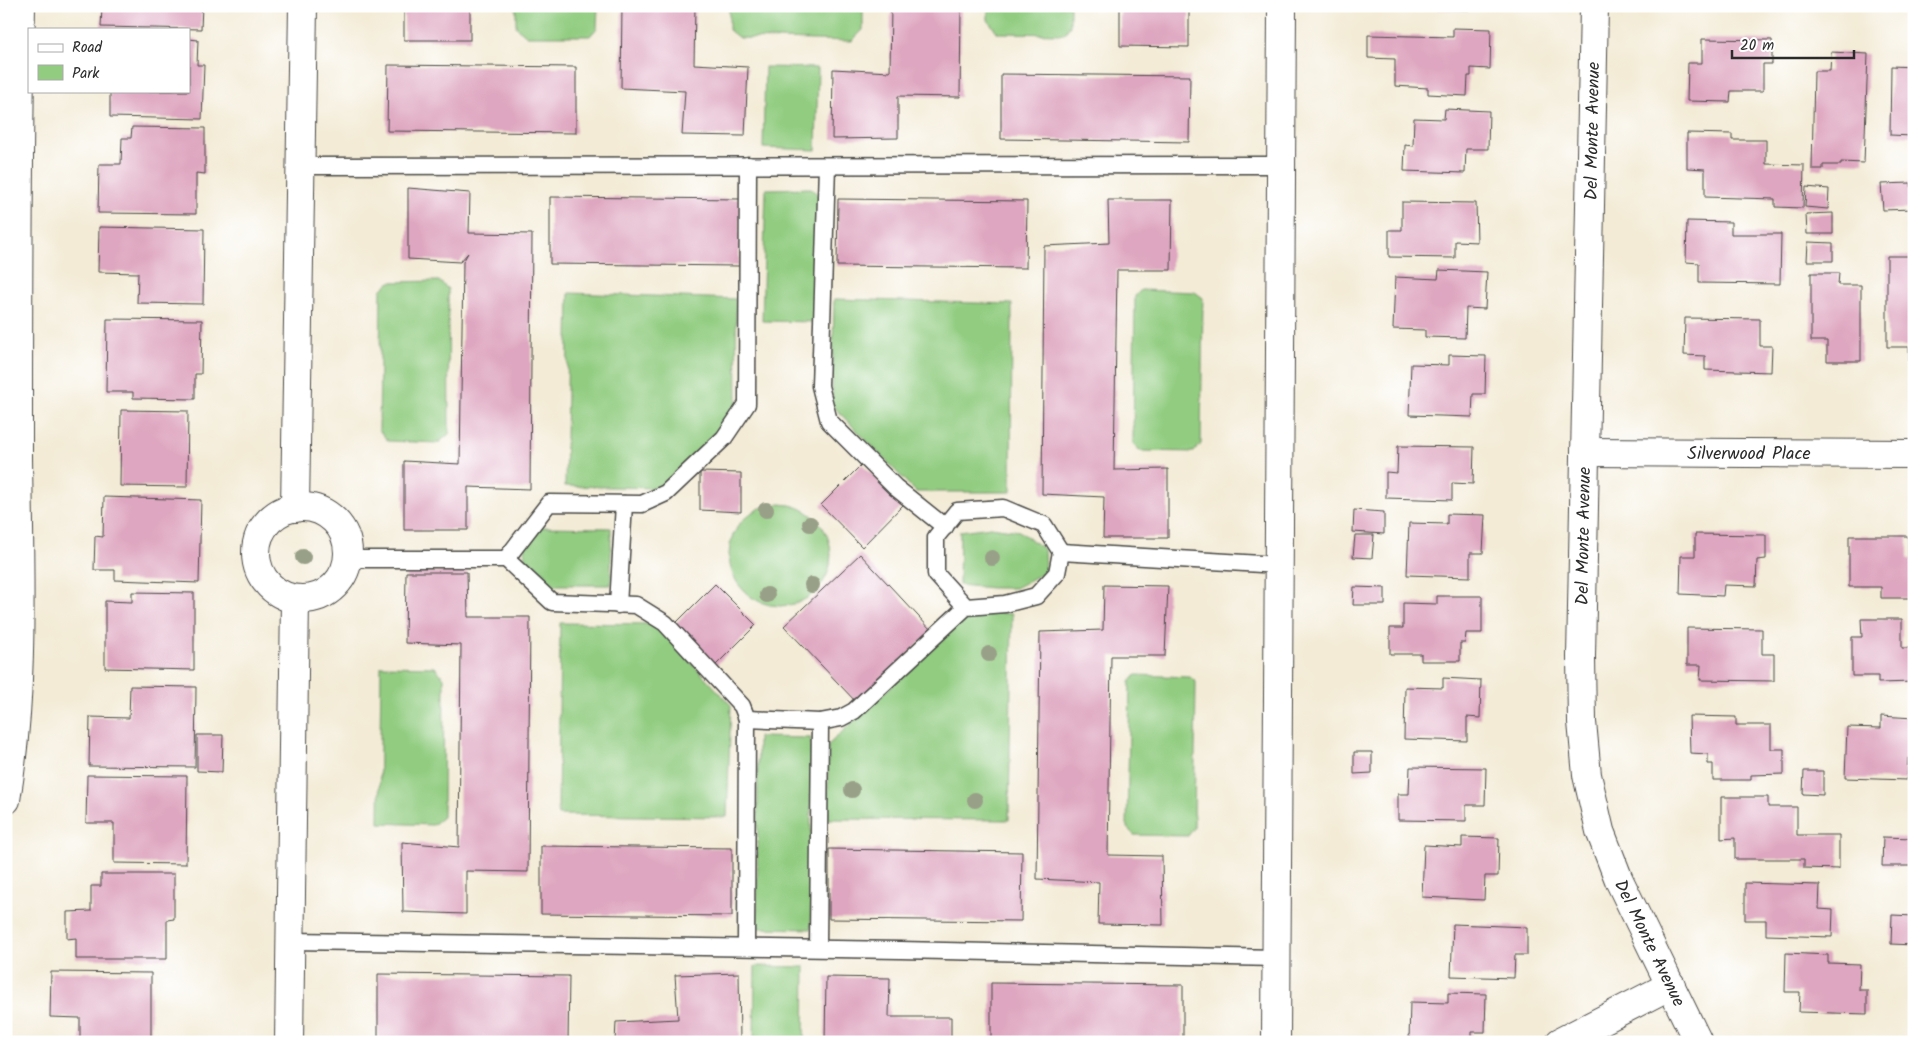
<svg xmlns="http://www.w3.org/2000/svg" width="1920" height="1048" viewBox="0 0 1920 1048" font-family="Kalam,sans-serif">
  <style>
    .green { fill: #91cc80; stroke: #5e7c56 }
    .building { fill: #dea6c0 }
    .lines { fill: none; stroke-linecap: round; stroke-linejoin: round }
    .lane-casing { stroke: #494845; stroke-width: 19 }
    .street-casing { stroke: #494845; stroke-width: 30 }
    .lane { stroke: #fff; stroke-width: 16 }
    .street { stroke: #fff; stroke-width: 28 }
    .tree { fill: #99a088 }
    .labels { text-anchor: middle; stroke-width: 4; stroke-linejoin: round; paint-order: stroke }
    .street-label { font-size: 18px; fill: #2b2b2b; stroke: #fff }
  </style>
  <rect width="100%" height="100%" fill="#fff"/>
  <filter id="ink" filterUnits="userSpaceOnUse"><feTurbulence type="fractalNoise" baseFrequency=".02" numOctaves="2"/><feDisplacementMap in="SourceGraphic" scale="10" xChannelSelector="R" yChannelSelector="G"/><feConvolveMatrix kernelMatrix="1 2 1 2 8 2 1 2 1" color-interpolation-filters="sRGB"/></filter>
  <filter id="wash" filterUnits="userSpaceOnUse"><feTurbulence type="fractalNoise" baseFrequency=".0096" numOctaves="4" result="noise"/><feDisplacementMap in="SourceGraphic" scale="20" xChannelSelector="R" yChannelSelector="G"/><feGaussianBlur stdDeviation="1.12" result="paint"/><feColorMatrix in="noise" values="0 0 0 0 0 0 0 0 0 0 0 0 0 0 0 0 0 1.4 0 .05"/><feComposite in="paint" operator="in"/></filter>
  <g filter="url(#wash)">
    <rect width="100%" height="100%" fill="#f3ebd6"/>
    <g class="green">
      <polygon points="516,6 598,6 597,28 590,36 527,36 516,27"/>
      <polygon points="729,6 863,6 863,30 852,41 739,38 729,30"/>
      <polygon points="988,6 1070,6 1070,26 1064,34 998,33 988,20"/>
      <polygon points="765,67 818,68 816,150 763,148"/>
      <polygon points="811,188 819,196 817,322 762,321 766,189"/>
      <polygon points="439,281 448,289 449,434 438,443 388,441 379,430 381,290 390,282"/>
      <polygon points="1141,290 1195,292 1203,298 1201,444 1194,452 1140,451 1133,443 1135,296"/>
      <polygon points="569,293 736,299 737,412 659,488 565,486"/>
      <polygon points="834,299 1012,304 1011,492 916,492 832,405"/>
      <circle cx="780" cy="555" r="51"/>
      <polygon points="542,527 611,528 611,585 545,585 525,567 525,545"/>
      <polygon points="991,527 1019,531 1044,549 1045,572 1015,588 992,588 959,585 960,531"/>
      <polygon points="973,610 1012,614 1009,820 828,819 828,745"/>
      <polygon points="560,623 655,624 731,705 727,817 558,815"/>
      <polygon points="381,666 435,667 444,678 443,817 433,825 379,823"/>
      <polygon points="1136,675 1190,677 1196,682 1194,828 1188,836 1134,835 1127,828 1130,682"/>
      <polygon points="758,737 811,738 811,929 757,928"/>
      <polygon points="755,966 805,967 804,1042 754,1042"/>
    </g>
    <g id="blocks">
      <g class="building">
        <polygon points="102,6 202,6 201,29 101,27"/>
        <rect x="404" y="6" width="66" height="34"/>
        <polygon points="622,6 695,6 694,64 748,67 745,136 682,135 685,91 621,88"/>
        <polygon points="891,6 961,6 960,97 898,96 898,138 832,139 833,69 890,72"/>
        <polygon points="1120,6 1189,6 1189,47 1120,46"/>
        <polygon points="1416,6 1473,6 1473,10 1416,9"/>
        <polygon points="1453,28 1491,29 1490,69 1471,68 1471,76 1468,76 1467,96 1428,94 1428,88 1395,86 1395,59 1368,58 1368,35 1453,37"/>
        <polygon points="189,39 198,40 197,65 204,65 202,119 110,117 110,91 189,91"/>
        <polygon points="1702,39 1772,40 1772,64 1763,64 1763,91 1731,91 1730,102 1687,101 1688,63 1702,63"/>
        <polygon points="1831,52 1868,54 1864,163 1841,162 1841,165 1823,165 1823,169 1812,169 1814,71 1830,71"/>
        <polygon points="388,65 576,67 576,133 387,131"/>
        <polygon points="1891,66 1914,67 1913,136 1890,135"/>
        <polygon points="1001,74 1190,76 1189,142 1001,139"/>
        <polygon points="1445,109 1489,111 1488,149 1466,149 1465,173 1404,171 1405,145 1413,146 1414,118 1444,119"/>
        <polygon points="132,127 205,128 205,174 196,173 196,214 98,213 99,164 121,164 122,138 131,138"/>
        <polygon points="1687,133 1732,134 1732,140 1766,140 1766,164 1804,165 1803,208 1775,207 1775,199 1705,197 1705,169 1687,168"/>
        <polygon points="1911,183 1913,209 1883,210 1881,184"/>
        <polygon points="1806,187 1829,189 1828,209 1805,207"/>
        <polygon points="408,188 470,193 469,233 532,234 530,489 468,487 468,530 404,530 404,461 460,464 463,262 468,253 460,262 408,259"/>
        <polygon points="550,197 740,199 739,266 550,264"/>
        <polygon points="838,199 1027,201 1026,268 837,266"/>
        <polygon points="1108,200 1172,200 1171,270 1117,270 1114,470 1168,469 1168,538 1103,538 1104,497 1042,494 1044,246 1109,243"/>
        <polygon points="1402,202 1476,203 1477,242 1455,241 1455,258 1389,257 1389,230 1402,230"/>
        <polygon points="1833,213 1833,234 1807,234 1806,214"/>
        <polygon points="1687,221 1731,222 1731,234 1781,234 1780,284 1699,283 1699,263 1686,262"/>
        <polygon points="99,227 204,229 203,304 137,303 138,273 98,272"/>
        <polygon points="1808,242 1833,243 1833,261 1807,261"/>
        <polygon points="1887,256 1913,256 1914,362 1909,362 1909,347 1887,347"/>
        <polygon points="1439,270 1487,272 1485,309 1466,308 1465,338 1425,337 1425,330 1393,329 1395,277 1438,279"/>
        <polygon points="1811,273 1839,273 1838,285 1861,285 1861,361 1827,361 1827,341 1811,341"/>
        <polygon points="1685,318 1760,319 1760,346 1772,346 1771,372 1705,370 1705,356 1684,355"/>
        <polygon points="107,319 202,320 201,374 195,374 195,399 133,398 133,392 106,392"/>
        <polygon points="1449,355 1486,356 1485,394 1473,394 1472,417 1409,415 1411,364 1449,365"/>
        <polygon points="121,410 188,411 187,487 120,486"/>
        <polygon points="1398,446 1474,447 1473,484 1452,483 1452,500 1386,498 1386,472 1397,473"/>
        <polygon points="862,464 903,505 862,547 821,505"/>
        <polygon points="700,472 741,473 741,512 700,510"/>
        <polygon points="104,497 201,500 199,583 115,580 115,570 94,570 95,536 103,537"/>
        <polygon points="1354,510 1384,512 1384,534 1353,532"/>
        <polygon points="1447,514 1485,515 1483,553 1470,553 1470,577 1407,575 1409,523 1447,524"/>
        <polygon points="1695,534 1766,535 1766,559 1757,560 1756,586 1724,585 1723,596 1680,594 1681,556 1695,556"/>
        <polygon points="1355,535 1374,535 1372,558 1353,557"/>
        <polygon points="1849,536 1908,536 1908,559 1914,559 1914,598 1881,598 1881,587 1849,587"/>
        <polygon points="860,554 932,631 857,703 784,626"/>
        <polygon points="406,572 467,572 468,617 530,617 528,872 466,871 466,914 403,912 402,842 459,847 461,645 405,643"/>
        <polygon points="715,584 756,625 715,666 674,625"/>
        <polygon points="1104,585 1168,586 1165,656 1111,656 1108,855 1162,856 1163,925 1098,924 1099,882 1037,879 1040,632 1103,630"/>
        <polygon points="1354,587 1385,588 1385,605 1353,605"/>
        <polygon points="132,592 194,593 194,670 105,668 105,601 132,602"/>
        <polygon points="1437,596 1482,596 1482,633 1466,633 1465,643 1460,643 1460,661 1421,661 1421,654 1390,654 1390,628 1403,628 1403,603 1437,604"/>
        <polygon points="1861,619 1902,619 1902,648 1914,648 1914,682 1878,683 1878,676 1852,676 1852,637 1862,637"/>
        <polygon points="1687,628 1762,629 1762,654 1774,654 1774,681 1700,680 1701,665 1687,665"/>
        <polygon points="1443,678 1481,680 1480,718 1467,717 1467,741 1404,739 1405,687 1443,688"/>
        <polygon points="130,686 196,687 195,767 89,766 90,717 129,718"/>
        <polygon points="1689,716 1736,717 1736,725 1771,725 1771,749 1784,749 1784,774 1751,775 1751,780 1713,780 1713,764 1708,764 1708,754 1690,753"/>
        <polygon points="1881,716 1914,718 1914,758 1908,758 1907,780 1845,778 1847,727 1881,728"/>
        <polygon points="197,735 223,735 222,772 197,771"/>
        <polygon points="1354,752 1372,752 1372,773 1354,774"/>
        <polygon points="1410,767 1486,768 1485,805 1466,805 1466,821 1398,820 1398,794 1409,794"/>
        <polygon points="1804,771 1823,771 1823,795 1803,794"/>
        <polygon points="87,775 187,776 186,864 114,863 114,823 86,823"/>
        <polygon points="1721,797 1768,797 1768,807 1797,807 1797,835 1839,835 1839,869 1804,868 1804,859 1735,859 1735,838 1721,839"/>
        <polygon points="1462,837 1499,838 1498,876 1485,876 1484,900 1422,897 1424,845 1462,847"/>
        <polygon points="1883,837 1914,838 1914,866 1882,866"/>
        <polygon points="541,846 732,848 732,916 541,914"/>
        <polygon points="829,849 1022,852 1021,921 829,919"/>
        <polygon points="101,874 174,874 174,919 167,920 167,959 76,959 76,938 67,939 67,912 91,911 91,886 101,886"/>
        <polygon points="1745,883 1820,885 1819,909 1833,910 1832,937 1766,935 1766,920 1745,920"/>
        <polygon points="1892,915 1914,916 1914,945 1891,944"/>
        <polygon points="1453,924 1527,927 1527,955 1515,955 1514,978 1451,976"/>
        <polygon points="1786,953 1828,955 1828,963 1860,964 1859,990 1867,990 1867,1014 1799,1012 1800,992 1785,992"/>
        <polygon points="51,972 151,973 151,1042 80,1042 80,1018 50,1017"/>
        <polygon points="739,973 740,1042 615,1042 616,1022 678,1019 675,975"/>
        <polygon points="378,974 569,976 568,1042 378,1041"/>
        <polygon points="826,977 890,978 889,1017 951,1017 951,1042 825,1042"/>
        <polygon points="991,983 1183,985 1183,1042 991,1042"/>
        <polygon points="1448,993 1486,994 1485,1032 1472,1032 1472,1042 1409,1042 1410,1002 1448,1003"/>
      </g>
    </g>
  </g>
  <g filter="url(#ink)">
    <use href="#blocks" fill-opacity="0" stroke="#494845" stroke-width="1"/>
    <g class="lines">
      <defs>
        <g id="lane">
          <polyline points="300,166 1281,165"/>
          <polyline points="827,166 820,386 829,421 895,487 945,527"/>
          <polyline points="1061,552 1278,565"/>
          <polyline points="348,559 506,559 552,602 636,605 665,623 742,706 747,719 746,947"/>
          <polyline points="506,559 549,503 642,504 666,493 724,438 747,404 748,165"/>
          <polyline points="618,605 624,504"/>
          <polyline points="747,719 820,722"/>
          <polyline points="291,941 900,950 1276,958"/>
          <polyline points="818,948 820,722 841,718 854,711 966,607 1005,604 1036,596 1057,573 1061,552 1044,525 1003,508 957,511 936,537 936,574 966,607"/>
        </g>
        <g id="street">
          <polyline points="1594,6 1581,657 1582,722 1587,775 1600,831 1619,880 1698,1042"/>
          <polyline points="1585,452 1914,454"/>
          <circle cx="302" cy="553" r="46"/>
          <polyline points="295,508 303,6"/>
          <path d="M6,800C25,686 19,569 18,454C18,304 18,155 21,6"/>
          <polyline points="289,1042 295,599"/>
          <polyline points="1276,1042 1282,6"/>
          <polyline points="1560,1042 1671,985"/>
        </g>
      </defs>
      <use href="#lane" class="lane-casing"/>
      <use href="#street" class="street-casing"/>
      <use href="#lane" class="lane"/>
      <use href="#street" class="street"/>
    </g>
    <g class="tree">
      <circle cx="766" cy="510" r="8"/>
      <circle cx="810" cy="524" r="8"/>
      <circle cx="303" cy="557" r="8"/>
      <circle cx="992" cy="558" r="8"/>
      <circle cx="812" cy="585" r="8"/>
      <circle cx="767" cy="595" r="8"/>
      <circle cx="989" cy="654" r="8"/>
      <circle cx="852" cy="790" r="8"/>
      <circle cx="975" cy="800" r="8"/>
    </g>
  </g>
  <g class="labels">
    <g class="street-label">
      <text transform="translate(1592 131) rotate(-89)" y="6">Del Monte Avenue</text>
      <text x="1749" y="459">Silverwood Place</text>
      <text transform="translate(1583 536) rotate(-89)" y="6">Del Monte Avenue</text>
      <text transform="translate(1650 943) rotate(64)" y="6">Del Monte Avenue</text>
    </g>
  </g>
  <rect width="1920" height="1048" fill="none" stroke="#fff" stroke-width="25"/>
  <rect x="28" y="28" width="162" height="65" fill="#ffffff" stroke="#aaaaaa"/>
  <rect x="38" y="44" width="25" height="8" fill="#ffffff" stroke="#aaaaaa"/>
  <text x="72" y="52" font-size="15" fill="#2b2b2b">Road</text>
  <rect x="38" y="65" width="25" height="15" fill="#91cc80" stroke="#aaaaaa"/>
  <text x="72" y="78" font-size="15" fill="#2b2b2b">Park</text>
  <path d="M1732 50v8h122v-8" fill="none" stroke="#2b2b2b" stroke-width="2.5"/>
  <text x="1740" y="50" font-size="15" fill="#2b2b2b" stroke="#ffffff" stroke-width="4" paint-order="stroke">20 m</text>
</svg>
